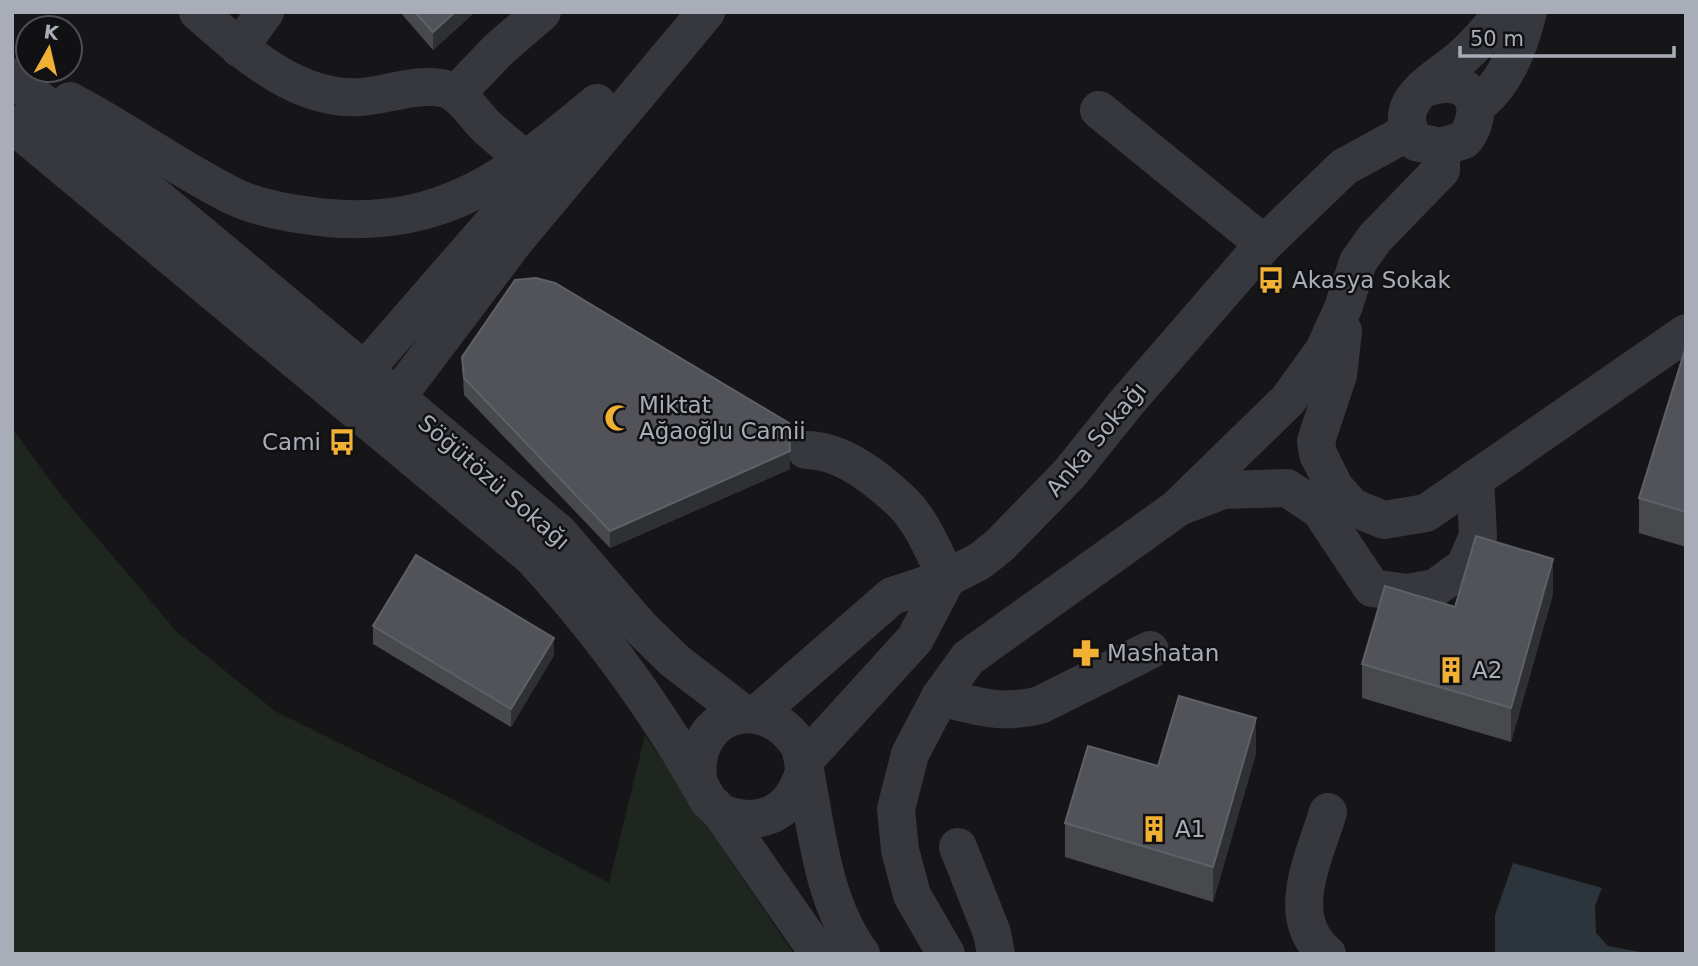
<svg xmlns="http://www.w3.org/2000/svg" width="1698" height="966" viewBox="0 0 1698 966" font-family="'DejaVu Sans',sans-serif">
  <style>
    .green { fill: #1e261f }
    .water { fill: #2c353c }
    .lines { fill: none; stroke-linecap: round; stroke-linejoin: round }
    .minor { stroke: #37383d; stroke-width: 38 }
    .wall { fill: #47494d }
    .shaded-wall { fill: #2f3033 }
    .building { fill: #525359; stroke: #5f6168; stroke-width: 2 }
    .labels { text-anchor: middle; stroke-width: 5; stroke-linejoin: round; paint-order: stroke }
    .poi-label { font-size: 23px; fill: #a8adb8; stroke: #111113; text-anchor: start }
    .street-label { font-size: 23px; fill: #a8adb8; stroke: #111113 }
  </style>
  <rect width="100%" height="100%" fill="#161618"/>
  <polygon class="green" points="12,428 60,494 177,632 275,711 450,798 609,883 645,735 794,954 12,954"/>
  <polygon class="water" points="1513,863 1602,888 1595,906 1596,933 1608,946 1651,954 1495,954 1495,915"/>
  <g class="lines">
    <g class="minor">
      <path d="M198,12C243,51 296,101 361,97C387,95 420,82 446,89C463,94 476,118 489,129C501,140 514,150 526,160"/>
      <polyline points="239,48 265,12"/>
      <polyline points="12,77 558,532 641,628 675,661 744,714"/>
      <path d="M1423,88C1432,86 1442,83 1451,84C1482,88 1480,121 1464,140L1441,147L1416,142C1388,103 1432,82 1459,60C1475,46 1490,29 1503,12"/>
      <polyline points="456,94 499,49 542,12"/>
      <path d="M70,101C126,130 178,169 235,197C263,210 298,215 328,218C447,228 511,174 597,103"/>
      <path d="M1476,106C1506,84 1519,47 1528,12"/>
      <polyline points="1099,110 1264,244"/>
      <path d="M12,124L532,557C600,631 659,712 708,800L721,813L819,954"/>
      <polyline points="1343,331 1338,375 1316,441 1318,454 1335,488 1352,507 1384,520 1426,513 1686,333"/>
      <polyline points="361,397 364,371 544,164"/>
      <polyline points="373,407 397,397 517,238 706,12"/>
      <path d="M806,450C842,450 877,478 903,503C923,523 934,553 947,578"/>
      <polyline points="1184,505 1223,490 1287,488 1320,510 1372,588 1407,593 1435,588 1465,566 1478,536 1475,479"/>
      <path d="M940,697C975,706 1004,715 1040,705L1150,650"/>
      <polyline points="758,713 892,596 947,578 980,561 1000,545 1070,473 1127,402 1264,244 1344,167 1408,132"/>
      <polyline points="803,762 915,639 947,578"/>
      <path d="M699,784C686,716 763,687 800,747C816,814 818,895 861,954"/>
      <path d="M721,813C760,828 790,814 803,775"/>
      <polyline points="958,847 992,933 996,954"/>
      <polyline points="946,954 912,895 900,850 896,809 910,754 940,697 968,658 1176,509 1288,400 1324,350 1343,308 1358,262 1375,238 1441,170 1441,147"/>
      <path d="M1327,954C1282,918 1315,856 1328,812"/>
    </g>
  </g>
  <g class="wall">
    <polygon points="400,12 475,12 433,50"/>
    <polygon points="1686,351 1686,547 1639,533 1639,498"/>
    <polygon points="462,357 790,469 610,548 464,395"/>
    <polygon points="1553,594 1511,742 1362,698 1362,664"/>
    <polygon points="373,626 554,655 511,727 373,644"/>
    <polygon points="1256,753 1213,902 1065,857 1065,823"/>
  </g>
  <g class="shaded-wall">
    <polygon points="455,12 475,12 433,50 433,32"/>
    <polygon points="790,451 790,469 610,548 610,531"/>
    <polygon points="1553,559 1553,594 1511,742 1511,708"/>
    <polygon points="554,638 554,655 511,727 511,709"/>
    <polygon points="1256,718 1256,753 1213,902 1213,867"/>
  </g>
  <g class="building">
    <polygon points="415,12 455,12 433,32"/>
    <polygon points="536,278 555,283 789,423 790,451 610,531 464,378 462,357 515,280"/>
    <polygon points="1685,350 1686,351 1686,512 1639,498"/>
    <polygon points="1476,536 1553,559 1511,708 1362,664 1385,586 1455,607"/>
    <polygon points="416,555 554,638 511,709 373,626"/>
    <polygon points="1179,696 1256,718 1213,867 1065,823 1088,746 1158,766"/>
  </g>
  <defs>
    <symbol id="bus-bare" viewBox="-9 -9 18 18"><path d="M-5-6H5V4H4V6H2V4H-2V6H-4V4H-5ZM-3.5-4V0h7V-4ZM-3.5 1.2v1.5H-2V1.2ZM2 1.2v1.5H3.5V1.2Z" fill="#f2b134" stroke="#111113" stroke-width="2.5" paint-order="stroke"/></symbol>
    <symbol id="mosque-bare" viewBox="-9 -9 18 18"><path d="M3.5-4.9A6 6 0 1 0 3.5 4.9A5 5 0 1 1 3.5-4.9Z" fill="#f2b134" stroke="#111113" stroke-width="2.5" paint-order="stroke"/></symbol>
    <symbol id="pharmacy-bare" viewBox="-9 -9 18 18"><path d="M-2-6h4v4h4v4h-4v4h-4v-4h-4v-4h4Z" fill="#f2b134" stroke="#111113" stroke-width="2.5" paint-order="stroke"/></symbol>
    <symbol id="building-bare" viewBox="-9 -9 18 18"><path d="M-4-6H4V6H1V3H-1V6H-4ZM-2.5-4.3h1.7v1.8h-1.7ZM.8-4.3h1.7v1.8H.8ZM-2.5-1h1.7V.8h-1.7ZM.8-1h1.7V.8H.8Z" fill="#f2b134" stroke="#111113" stroke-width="2.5" paint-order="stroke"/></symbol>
  </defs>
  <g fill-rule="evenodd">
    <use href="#bus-bare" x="1252" y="261" width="38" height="38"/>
    <use href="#mosque-bare" x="599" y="399" width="38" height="38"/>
    <use href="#bus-bare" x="323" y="423" width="38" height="38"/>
    <use href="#pharmacy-bare" x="1067" y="634" width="38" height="38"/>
    <use href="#building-bare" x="1432" y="651" width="38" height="38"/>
    <use href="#building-bare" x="1135" y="810" width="38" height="38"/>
  </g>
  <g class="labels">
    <g class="poi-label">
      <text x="1292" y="288">Akasya Sokak</text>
      <text x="639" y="413">Miktat<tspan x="639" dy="26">Ağaoğlu Camii</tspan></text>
      <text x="321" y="450" text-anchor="end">Cami</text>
      <text x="1107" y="661">Mashatan</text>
      <text x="1472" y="678">A2</text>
      <text x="1175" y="837">A1</text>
    </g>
    <g class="street-label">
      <text transform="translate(1096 439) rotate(-50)" y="8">Anka Sokağı</text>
      <text transform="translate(494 482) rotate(41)" y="8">Söğütözü Sokağı</text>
    </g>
  </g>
  <rect width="1698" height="966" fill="none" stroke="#a8adb8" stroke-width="28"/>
  <g transform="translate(49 49) rotate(8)"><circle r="33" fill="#111113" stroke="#4d4f55" stroke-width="2"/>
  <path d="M0-5L12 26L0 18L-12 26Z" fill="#f2b134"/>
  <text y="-10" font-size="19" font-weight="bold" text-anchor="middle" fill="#a8adb8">K</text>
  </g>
  <path d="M1460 46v10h214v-10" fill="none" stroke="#a8adb8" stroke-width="3.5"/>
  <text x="1470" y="46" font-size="21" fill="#a8adb8" stroke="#111113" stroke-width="5" paint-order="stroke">50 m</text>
</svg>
